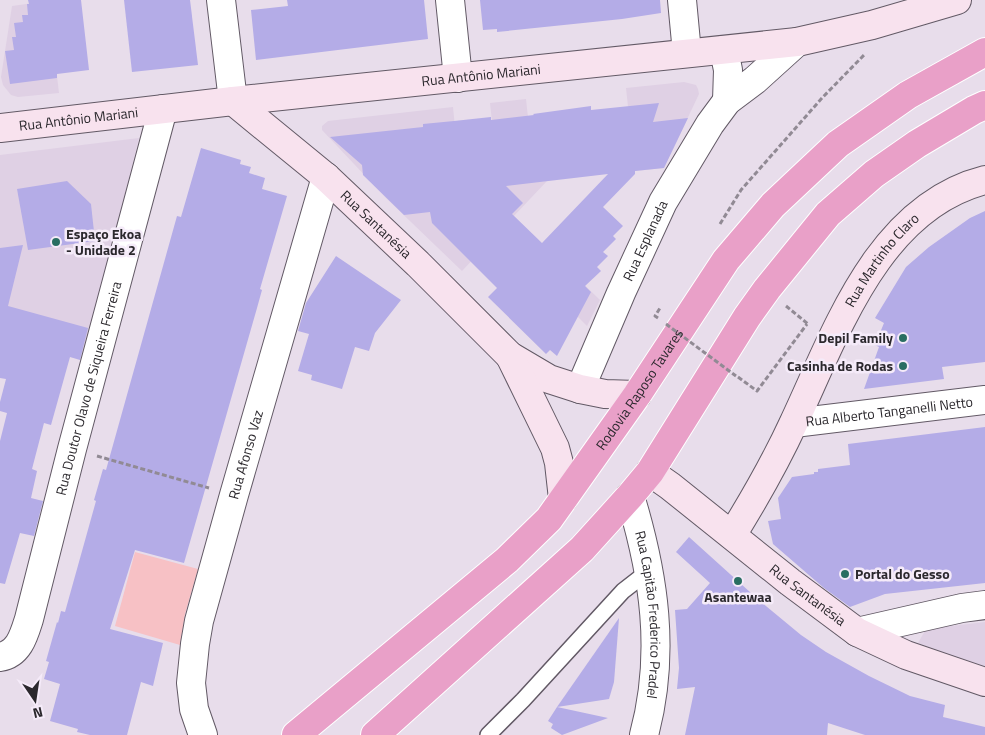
<svg xmlns="http://www.w3.org/2000/svg" width="985" height="735" viewBox="0 0 985 735" font-family="'Titillium Web',sans-serif">
  <style>
    .built { fill: #dfd0e4 }
    .green { fill: #f7c1c5 }
    .building { fill: #b4ace7; fill-rule: evenodd }
    .lines { fill: none; stroke-linecap: round; stroke-linejoin: round }
    .lane-casing { stroke: #625965; stroke-width: 18 }
    .street-casing { stroke: #625965; stroke-width: 30 }
    .secondary-casing { stroke: #625965; stroke-width: 30 }
    .highway-casing { stroke: #fff; stroke-width: 30 }
    .path { stroke: #918a94; stroke-width: 3; stroke-dasharray: 5 2.5; stroke-linecap: butt }
    .lane { stroke: #fff; stroke-width: 15 }
    .street { stroke: #fff; stroke-width: 28 }
    .secondary { stroke: #f8e2ee; stroke-width: 28 }
    .highway { stroke: #e9a0c8; stroke-width: 28 }
    .path-bridge { stroke: #918a94; stroke-width: 3; stroke-dasharray: 5 2.5; stroke-linecap: butt }
    .poi-dot { fill: #296e62; stroke: #f5ebf9; stroke-width: 2 }
    .labels { text-anchor: middle; stroke-width: 5; stroke-linejoin: round; paint-order: stroke }
    .street-label { font-size: 14px; fill: #2b282d; stroke: #f5ebf9 }
    .poi-label { font-size: 14px; font-weight: bold; fill: #2b282d; stroke: #f5ebf9; text-anchor: start }
  </style>
  <rect width="100%" height="100%" fill="#e8ddeb"/>
  <g class="built">
    <polygon points="48,1 59,93 18,97 11,95 3,85 1,77 12,6"/>
    <polygon points="684,82 696,85 698,89 699,94 664,168 635,171 626,88"/>
    <polygon points="526,99 535,182 547,181 462,271 386,198 322,130 322,126 328,121 453,107 460,177 499,186 490,103"/>
    <polygon points="139,138 83,360 0,339 0,155"/>
    <polygon points="548,250 600,300 587,326 549,288"/>
    <polygon points="985,622 985,667 965,662 918,643 926,629"/>
  </g>
  <polygon class="green" points="135,552 198,569 185,614 180,645 115,626"/>
  <g class="building">
    <polygon points="28,0 81,0 89,70 57,74 57,78 10,84 5,51 14,50 12,37 16,37 14,23 23,22 22,15 28,15 27,4 29,4"/>
    <polygon points="124,0 190,0 198,65 132,72"/>
    <polygon points="287,0 424,0 428,39 256,60 251,10 288,6"/>
    <polygon points="480,0 660,0 661,13 622,19 497,32 497,29 483,30"/>
    <path d="M659,103L653,122L688,118L664,168L635,171V174L603,207L623,226L613,236L616,239L603,252L608,256L597,267L601,271L585,286L591,292L557,356L550,350L546,354L488,297L497,288L432,223L430,212L404,215L363,175L362,165L330,137L423,127V124L454,121L491,117V120L534,115L533,114L591,106V110ZM608,174L542,243L512,214L523,203L506,186Z"/>
    <polygon points="201,148 241,160 240,164 251,167 249,173 265,178 262,189 287,196 260,289 262,290 257,308 184,563 135,550 110,629 163,643 153,686 141,682 127,735 90,735 77,732 78,729 50,721 60,684 44,679 49,662 46,661 57,622 58,623 61,611 65,612 96,501 94,500 103,469 106,470 177,216 181,217"/>
    <polygon points="67,181 91,204 95,241 28,250 17,189"/>
    <polygon points="985,211 985,362 942,367 944,379 864,389 879,347 875,345 884,323 875,318 906,267 929,247 970,218"/>
    <polygon points="23,245 8,306 88,328 80,360 70,357 51,425 44,423 32,469 37,471 31,498 43,501 34,536 20,533 5,584 0,583 0,441 7,413 0,411 0,402 6,379 0,378 0,248"/>
    <polygon points="336,256 401,300 375,333 369,351 355,347 342,389 311,380 312,375 298,371 309,334 298,331 306,303"/>
    <polygon points="985,427 985,583 885,594 850,607 824,588 773,544 768,521 781,519 778,498 792,477 814,474 814,472 818,472 818,469 850,465 848,444"/>
    <polygon points="689,537 761,602 801,635 826,652 869,676 910,696 945,705 943,717 985,727 985,735 865,735 828,723 827,735 685,735 695,687 677,689 679,668 675,610 687,609 710,583 676,552"/>
    <polygon points="619,618 614,682 609,699 557,707"/>
    <polygon points="557,707 608,718 562,735 551,728 553,724 548,721"/>
  </g>
  <g class="lines">
    <defs>
      <polyline id="lane" points="488,735 523,700 623,591 650,570"/>
      <g id="street">
        <polyline points="221,0 233,101"/>
        <polyline points="450,0 458,78"/>
        <polyline points="682,0 687,53"/>
        <polyline points="724,50 728,70 727,101"/>
        <path id="s1" d="M580,389L621,293L663,202L710,124L727,101L755,80L797,42"/>
        <path id="s2" d="M794,423L985,400"/>
        <path id="s3" d="M630,496C654,575 666,653 644,735"/>
        <polyline points="857,632 962,608 985,605"/>
        <path id="s4" d="M0,657C19,654 24,635 29,619L72,449L163,109"/>
        <path id="s5" d="M203,735L194,709L191,683L195,644L199,621L234,495L326,177"/>
      </g>
      <g id="secondary">
        <path id="s6" d="M233,101L326,177L418,264L510,356L549,379L580,389L605,394L637,395"/>
        <path id="s7" d="M0,128L233,101L797,42L872,25L957,0"/>
        <polyline points="510,356 555,448 559,463 563,499"/>
        <path id="s8" d="M650,472L670,486L790,582L857,632L906,655L985,682"/>
        <path id="s9" d="M732,535C755,498 776,461 794,422C836,333 878,207 985,180"/>
      </g>
      <g id="highway">
        <path id="s10" d="M296,735L507,560L549,519L637,395L726,260L773,205L838,144L908,95L985,52"/>
        <polyline points="375,735 582,549 630,496 650,472 747,317 767,289 828,214 874,174 917,144 974,110 985,105"/>
      </g>
    </defs>
    <use href="#lane" class="lane-casing"/>
    <use href="#street" class="street-casing"/>
    <use href="#secondary" class="secondary-casing"/>
    <use href="#highway" class="highway-casing"/>
    <g class="path">
      <polyline points="720,224 741,190 822,98 865,54"/>
      <polyline points="786,306 808,324"/>
      <polyline points="658,318 655,316 660,308"/>
      <polyline points="738,377 757,391 807,324"/>
      <polyline points="97,456 209,488"/>
    </g>
    <use href="#lane" class="lane"/>
    <use href="#street" class="street"/>
    <use href="#secondary" class="secondary"/>
    <use href="#highway" class="highway"/>
    <polyline class="path-bridge" points="666,324 736,376"/>
  </g>
  <g class="poi-dot">
    <circle cx="56" cy="242" r="5"/>
    <circle cx="903" cy="338" r="5"/>
    <circle cx="903" cy="366" r="5"/>
    <circle cx="845" cy="574" r="5"/>
    <circle cx="738" cy="581" r="5"/>
  </g>
  <g class="labels">
    <g class="street-label">
      <text dy="5" stroke="none"><textPath href="#s7" startOffset="484">Rua Antônio Mariani</textPath></text>
      <text dy="5" stroke="none"><textPath href="#s7" startOffset="79">Rua Antônio Mariani</textPath></text>
      <text dy="5" stroke="none"><textPath href="#s6" startOffset="189">Rua Santanésia</textPath></text>
      <text dy="5" stroke="none"><textPath href="#s1" startOffset="162">Rua Esplanada</textPath></text>
      <text dy="5" stroke="none"><textPath href="#s9" startOffset="314">Rua Martinho Claro</textPath></text>
      <text dy="5" stroke="none"><textPath href="#s4" startOffset="289">Rua Doutor Olavo de Siqueira Ferreira</textPath></text>
      <text dy="5" stroke="none"><textPath href="#s10" startOffset="491">Rodovia Raposo Tavares</textPath></text>
      <text dy="5" stroke="none"><textPath href="#s2" startOffset="96">Rua Alberto Tanganelli Netto</textPath></text>
      <text dy="5" stroke="none"><textPath href="#s5" startOffset="289">Rua Afonso Vaz</textPath></text>
      <text dy="5" stroke="none"><textPath href="#s8" startOffset="200">Rua Santanésia</textPath></text>
      <text dy="5" stroke="none"><textPath href="#s3" startOffset="121">Rua Capitão Frederico Pradel</textPath></text>
    </g>
    <g class="poi-label">
      <text x="66" y="239">Espaço Ekoa<tspan x="66" dy="16">- Unidade 2</tspan></text>
      <text x="893" y="343" text-anchor="end">Depil Family</text>
      <text x="893" y="371" text-anchor="end">Casinha de Rodas</text>
      <text x="855" y="579">Portal do Gesso</text>
      <text x="738" y="602" text-anchor="middle">Asantewaa</text>
    </g>
  </g>
  <g transform="translate(35 700) rotate(167)" stroke="#f5ebf9" stroke-width="4" paint-order="stroke">
  <path d="M0-4L9 19L0 12L-9 19Z" fill="#2b282d"/>
  <text y="-8" font-size="14" font-weight="bold" text-anchor="middle" fill="#2b282d">N</text>
  </g>
</svg>
